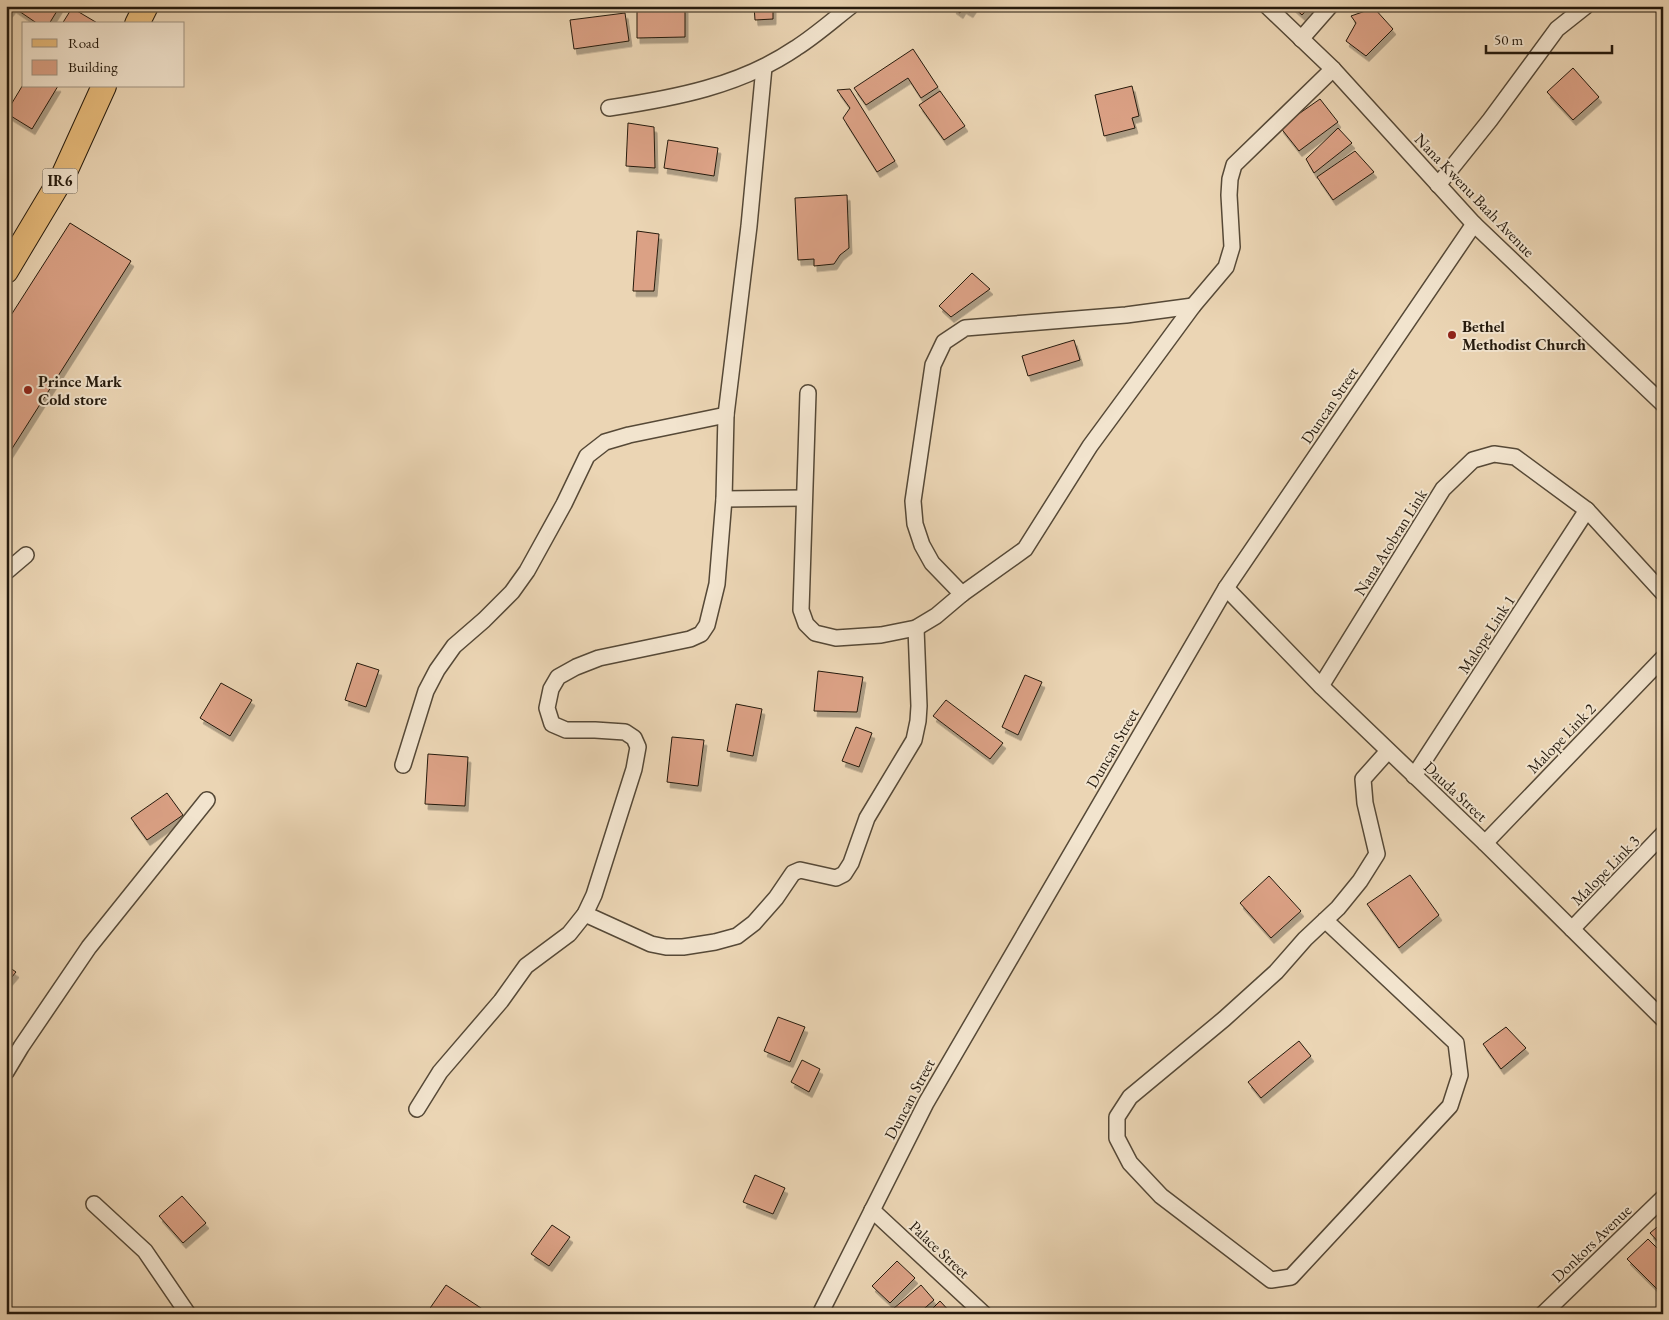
<svg xmlns="http://www.w3.org/2000/svg" width="1669" height="1320" viewBox="0 0 1669 1320" font-family="'EB Garamond',serif">
  <style>
    .building { fill: #dba185; stroke: #251a0d; filter: url(#shadow) }
    .lines { fill: none; stroke-linecap: round; stroke-linejoin: round }
    .minor-casing { stroke: #564937; stroke-width: 18 }
    .primary-casing { stroke: #251a0d; stroke-width: 26 }
    .minor { stroke: #f2e4ce; stroke-width: 15 }
    .primary { stroke: #e6ba7a; stroke-width: 24 }
    .poi-dot { fill: #8f2418; stroke: #f2e4ce; stroke-width: 2 }
    .labels { text-anchor: middle; stroke-width: 4; stroke-linejoin: round; paint-order: stroke }
    .shield { fill: #f2e4ce; stroke: #625747; stroke-width: 1 }
    .shield-label { font-size: 15px; font-weight: bold; fill: #251a0d }
    .street-label { font-size: 16px; fill: #251a0d; stroke: #f2e4ce }
    .poi-label { font-size: 16px; font-weight: bold; fill: #251a0d; stroke: #f2e4ce; text-anchor: start }
  </style>
  <defs>
    <filter id="shadow"><feDropShadow dx="3" dy="5.5" stdDeviation="0" flood-color="#0004"/></filter>
  </defs>
  <rect width="100%" height="100%" fill="#ebd5b4"/>
  <filter id="stains"><feTurbulence type="fractalNoise" baseFrequency=".004" numOctaves="4"/><feColorMatrix values="0 0 0 0 .2 0 0 0 0 .09 0 0 0 0 .02 0 0 0 .5 -.17"/></filter>
  <radialGradient id="worn" r=".72"><stop offset=".6" stop-color="#630" stop-opacity="0"/><stop offset="1" stop-color="#630" stop-opacity=".3"/></radialGradient>
  <g class="building">
    <polygon points="6,6 60,6 49,24 38,24 13,7 6,16"/>
    <polygon points="754,6 773,6 773,19 755,20"/>
    <polygon points="954,6 974,6 970,12 963,8 960,13 953,8"/>
    <polygon points="1292,6 1310,6 1302,15"/>
    <polygon points="685,7 685,37 637,38 637,8"/>
    <polygon points="72,8 99,24 62,24"/>
    <polygon points="1374,8 1393,29 1366,56 1346,41 1356,23 1351,16"/>
    <polygon points="625,13 629,41 574,49 570,20"/>
    <polygon points="913,49 938,87 921,98 908,78 866,105 854,88"/>
    <polygon points="1573,68 1599,97 1573,120 1547,92"/>
    <polygon points="24,83 24,86 58,86 32,129 6,113"/>
    <polygon points="1132,86 1139,116 1132,118 1135,128 1104,136 1095,95"/>
    <polygon points="850,89 895,161 877,172 843,118 850,108 837,90"/>
    <polygon points="940,91 965,126 944,140 919,105"/>
    <polygon points="1320,99 1338,122 1299,151 1280,127"/>
    <polygon points="628,123 654,127 655,168 626,166"/>
    <polygon points="1338,128 1352,143 1314,173 1306,159"/>
    <polygon points="668,140 718,148 714,176 664,168"/>
    <polygon points="1355,151 1374,172 1333,200 1317,177"/>
    <polygon points="847,195 849,248 840,255 834,264 814,266 814,259 798,260 795,198"/>
    <polygon points="70,223 131,261 6,458 6,323"/>
    <polygon points="637,231 659,234 654,291 633,291"/>
    <polygon points="972,273 990,289 951,317 939,306"/>
    <polygon points="1074,340 1080,360 1028,376 1022,356"/>
    <polygon points="357,663 379,670 366,707 345,700"/>
    <polygon points="818,671 863,677 857,712 814,711"/>
    <polygon points="1025,675 1042,682 1018,735 1002,727"/>
    <polygon points="221,683 252,700 230,736 200,718"/>
    <polygon points="946,700 1003,743 990,759 933,716"/>
    <polygon points="736,704 762,709 753,756 727,751"/>
    <polygon points="856,727 872,733 859,767 842,761"/>
    <polygon points="672,737 704,740 698,786 667,782"/>
    <polygon points="428,754 468,757 465,806 425,804"/>
    <polygon points="167,793 183,815 147,840 131,818"/>
    <polygon points="1410,875 1439,915 1399,948 1367,904"/>
    <polygon points="1269,876 1301,911 1271,938 1240,903"/>
    <polygon points="6,965 16,972 6,984"/>
    <polygon points="778,1017 805,1027 790,1062 764,1051"/>
    <polygon points="1506,1027 1526,1048 1501,1069 1483,1044"/>
    <polygon points="1299,1041 1311,1056 1261,1098 1248,1082"/>
    <polygon points="802,1060 820,1069 809,1092 791,1082"/>
    <polygon points="755,1175 785,1188 773,1214 743,1202"/>
    <polygon points="182,1196 206,1223 183,1243 159,1216"/>
    <polygon points="1663,1222 1663,1247 1650,1233"/>
    <polygon points="552,1225 570,1237 549,1266 531,1254"/>
    <polygon points="1648,1239 1663,1254 1663,1291 1661,1293 1627,1259"/>
    <polygon points="897,1261 915,1278 890,1303 872,1286"/>
    <polygon points="446,1285 487,1312 486,1314 426,1314"/>
    <polygon points="921,1285 934,1300 918,1314 897,1314 893,1309"/>
    <polygon points="940,1301 952,1314 927,1314"/>
  </g>
  <g class="lines">
    <defs>
      <g id="minor">
        <polyline points="1267,6 1333,69 1474,224 1663,404"/>
        <polyline points="1301,39 1330,6"/>
        <path d="M609,108C675,98 740,86 796,48C815,36 833,20 851,6"/>
        <polyline points="1438,185 1490,120 1557,29 1586,6"/>
        <polyline points="808,393 801,610 806,624 815,633 836,638 881,635 916,628 936,616 962,594 1025,549 1090,446 1193,306 1226,267 1232,247 1229,195 1230,179 1234,165 1333,69"/>
        <polyline points="724,499 804,498"/>
        <polyline points="6,572 26,555"/>
        <polyline points="1226,588 1321,686 1485,843 1663,1019"/>
        <polyline points="962,594 932,563 922,545 915,524 913,501 933,365 944,342 965,328 1126,315 1193,306"/>
        <polyline points="1321,686 1443,489 1473,460 1494,454 1515,457 1587,510 1663,593"/>
        <polyline points="403,765 426,691 437,670 454,646 484,620 512,592 527,571 564,504 587,456 605,442 629,435 726,415"/>
        <polyline points="1414,776 1587,510"/>
        <polyline points="1485,843 1663,658"/>
        <polyline points="585,914 651,944 666,947 683,947 715,942 737,936 754,923 776,898 793,873 800,870 836,878 844,874 851,863 867,818 914,740 918,721 919,706 916,628"/>
        <polyline points="1325,920 1456,1043 1460,1075 1450,1106 1291,1277 1271,1280 1161,1196 1130,1163 1117,1138 1117,1117 1130,1097 1224,1019 1276,972 1305,939 1338,908 1360,881 1377,854 1365,803 1363,779 1388,751"/>
        <polyline points="1572,929 1663,834"/>
        <polyline points="6,1072 21,1047 89,947 207,800"/>
        <polyline points="417,1109 440,1072 501,1001 526,966 569,934 585,914 594,895 634,769 638,747 634,738 625,732 595,730 566,730 552,724 547,708 551,689 558,677 576,667 599,658 690,639 701,634 707,625 717,584 724,499 726,415 749,226 764,67"/>
        <polyline points="94,1204 145,1251 188,1314"/>
        <polyline points="872,1210 984,1314"/>
        <polyline points="820,1314 926,1103 1226,588 1474,224"/>
        <polyline points="1543,1314 1663,1198"/>
      </g>
      <g id="primary">
        <polyline points="137,24 146,6"/>
        <polyline points="6,271 64,174 104,86"/>
      </g>
    </defs>
    <use href="#minor" class="minor-casing"/>
    <use href="#primary" class="primary-casing"/>
    <use href="#minor" class="minor"/>
    <use href="#primary" class="primary"/>
  </g>
  <g class="poi-dot">
    <circle cx="1452" cy="335" r="5"/>
    <circle cx="28" cy="390" r="5"/>
  </g>
  <g class="labels">
    <rect class="shield" x="42.5" y="168.5" width="35" height="25" rx="4"/>
    <g class="shield-label">
      <text x="60" y="186">IR6</text>
    </g>
    <g class="street-label">
      <text transform="translate(1475 195) rotate(46)" y="6">Nana Kwenu Baah Avenue</text>
      <text transform="translate(1329 405) rotate(-56)" y="6">Duncan Street</text>
      <text transform="translate(1390 542) rotate(-58)" y="6">Nana Atobran Link</text>
      <text transform="translate(1486 634) rotate(-57)" y="6">Malope Link 1</text>
      <text transform="translate(1561 738) rotate(-46)" y="6">Malope Link 2</text>
      <text transform="translate(1112 748) rotate(-60)" y="6">Duncan Street</text>
      <text transform="translate(1456 791) rotate(43)" y="6">Dauda Street</text>
      <text transform="translate(1605 870) rotate(-46)" y="6">Malope Link 3</text>
      <text transform="translate(909 1099) rotate(-62)" y="6">Duncan Street</text>
      <text transform="translate(1591 1243) rotate(-44)" y="6">Donkors Avenue</text>
      <text transform="translate(940 1249) rotate(43)" y="6">Palace Street</text>
    </g>
    <g class="poi-label">
      <text x="1462" y="332">Bethel<tspan x="1462" dy="18">Methodist Church</tspan></text>
      <text x="38" y="387">Prince Mark<tspan x="38" dy="18">Cold store</tspan></text>
    </g>
  </g>
  <rect width="1669" height="1320" fill="none" stroke="#ebd5b4" stroke-width="25"/>
  <rect x="8" y="8" width="1654" height="1305" fill="none" stroke="#251a0d" stroke-width="2.5"/>
  <rect x="12" y="12" width="1644" height="1295" fill="none" stroke="#251a0d"/>
  <rect x="22" y="22" width="162" height="65" fill="#f2e4ce" stroke="#a09381"/>
  <rect x="32" y="39" width="25" height="8" fill="#e6ba7a" stroke="#a09381"/>
  <text x="68" y="48" font-size="15" fill="#251a0d">Road</text>
  <rect x="32" y="60" width="25" height="15" fill="#dba185" stroke="#a09381"/>
  <text x="68" y="72" font-size="15" fill="#251a0d">Building</text>
  <path d="M1486 45v8h126v-8" fill="none" stroke="#251a0d" stroke-width="2.5"/>
  <text x="1494" y="45" font-size="15" fill="#251a0d" stroke="#f2e4ce" stroke-width="4" paint-order="stroke">50 m</text>
  <rect width="100%" height="100%" filter="url(#stains)"/>
  <rect width="100%" height="100%" fill="url(#worn)"/>
</svg>
